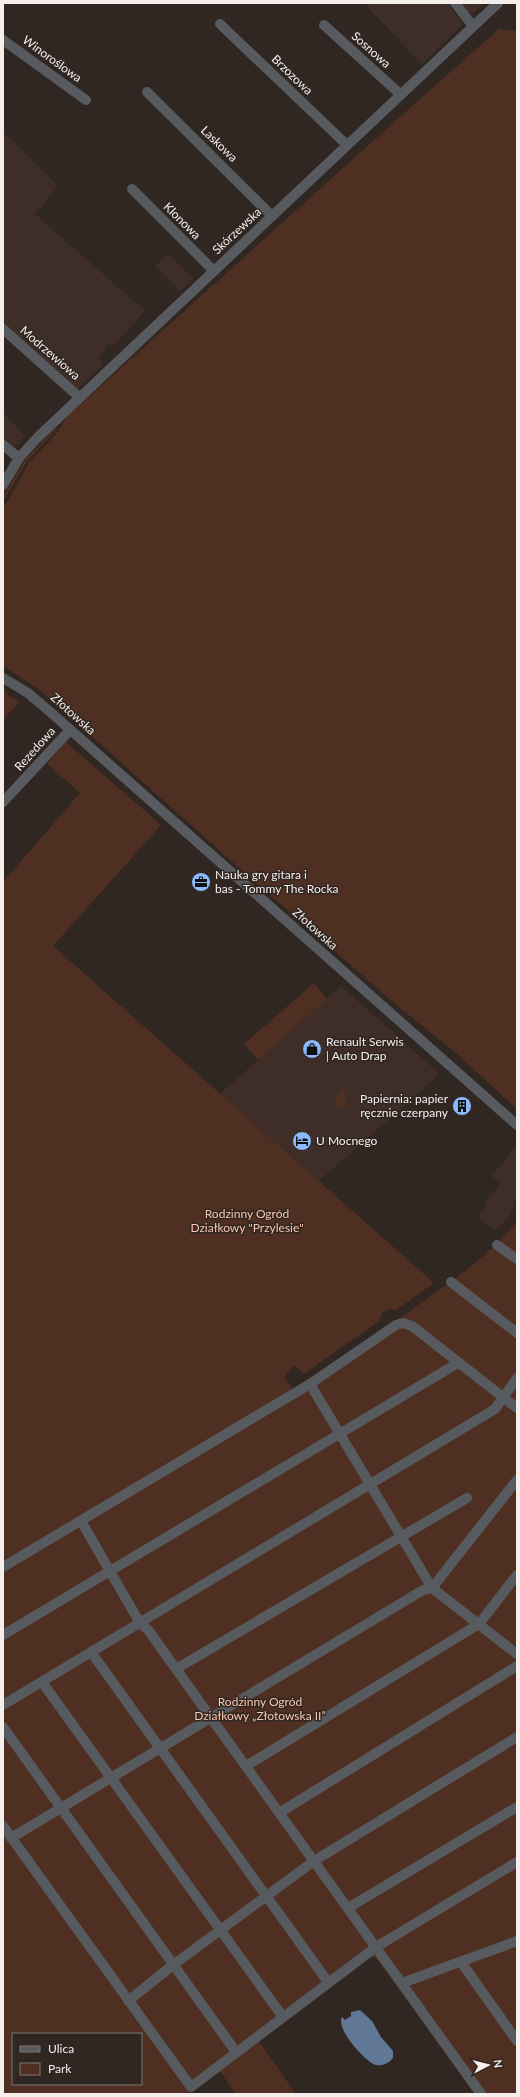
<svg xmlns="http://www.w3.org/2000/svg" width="520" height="2097" viewBox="0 0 520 2097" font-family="Lato,sans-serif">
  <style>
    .built { fill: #3f2e27 }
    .green { fill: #4f2f21; fill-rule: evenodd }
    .water { fill: #617796 }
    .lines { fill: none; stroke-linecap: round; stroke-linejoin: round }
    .minor { stroke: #575a5e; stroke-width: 10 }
    .labels { text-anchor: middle; stroke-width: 3; stroke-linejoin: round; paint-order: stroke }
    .street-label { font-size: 12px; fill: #f5eeeb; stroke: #312722 }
    .poi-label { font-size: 12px; fill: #f5eeeb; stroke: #312722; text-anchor: start }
    .park-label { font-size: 12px; fill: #fac5ae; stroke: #312722 }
  </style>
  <rect width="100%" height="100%" fill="#312722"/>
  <g class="built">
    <polygon points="364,3 447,3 463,24 422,64"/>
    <polygon points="461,3 484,3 473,13 468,13"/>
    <polygon points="3,132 58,186 35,214 145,311 113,346 109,343 104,348 106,350 99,357 103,365 76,390 3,326"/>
    <polygon points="169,254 193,279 180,291 155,266"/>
    <polygon points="3,412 25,437 13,448 3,439"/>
    <polygon points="341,986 440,1074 319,1181 220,1094"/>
    <polygon points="517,1145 517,1197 510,1216 496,1231 478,1217 486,1207 484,1205 491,1193 494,1194 501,1183 492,1176"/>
  </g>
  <g class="green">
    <polygon points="499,29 517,31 517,1109 456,1053 394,1003 237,866 41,691 3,666 3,509 29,463 58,432 68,414 70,414 411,107"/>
    <polygon points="55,428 56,430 27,461 3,502 3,496 25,460"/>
    <polygon points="3,689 8,692 6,694 19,702 3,720"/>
    <path d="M66,742L161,825L53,946L434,1283L396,1310L388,1309L382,1313L379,1321L304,1374L294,1365L284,1377L293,1389C335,1361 378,1333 420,1304C455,1279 490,1255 517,1221V2094H475L377,1959L368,1956L258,2040L296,2094H236L219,2070L187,2094H3V882L80,793L47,764ZM13,2034H141V2084H13Z"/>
    <polygon points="314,983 327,999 258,1060 244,1044"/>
    <polygon points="343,1089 345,1090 347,1103 345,1109 341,1109 337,1107 335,1099"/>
  </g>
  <path class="water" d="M360,2010L372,2021L381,2037L393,2051V2058C389,2063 383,2066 376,2065C366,2063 335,2028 342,2017L345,2020L351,2016V2012Z"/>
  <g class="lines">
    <g class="minor">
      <polyline points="455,3 473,26"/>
      <polyline points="220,24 347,145"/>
      <polyline points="324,25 400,94"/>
      <polyline points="3,40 86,100"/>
      <polyline points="147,92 272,216"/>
      <polyline points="132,189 214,271"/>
      <polyline points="3,329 79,397"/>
      <polyline points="3,445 19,458"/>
      <polyline points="3,485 19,458 37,438 498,3"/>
      <polyline points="3,678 28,693 48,710 517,1125"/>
      <polyline points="3,802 70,730"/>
      <polyline points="497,1245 517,1259"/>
      <polyline points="451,1282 517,1333"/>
      <polyline points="310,1384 432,1588 517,1654"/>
      <polyline points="81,1521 140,1623 149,1631 176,1669 481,2094"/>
      <polyline points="3,1567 310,1384 396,1325 403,1323 412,1326 517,1408"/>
      <polyline points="3,1635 458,1363"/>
      <polyline points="91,1652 328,1982"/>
      <polyline points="176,1669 467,1498"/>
      <polyline points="42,1682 283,2017"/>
      <polyline points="3,1705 495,1409 517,1378"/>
      <polyline points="3,1727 236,2052"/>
      <polyline points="246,1766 479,1624 517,1575"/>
      <polyline points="279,1813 517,1666"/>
      <polyline points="3,1826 191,2087 376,1947 517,1862"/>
      <polyline points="11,1838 423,1590 432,1588 517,1480"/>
      <polyline points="348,1908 517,1807"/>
      <polyline points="461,1962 517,2041"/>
      <polyline points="402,1983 517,1941"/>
      <polyline points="128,2001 173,1965 314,1861 517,1737"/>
    </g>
  </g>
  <defs>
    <symbol id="office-disc" viewBox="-11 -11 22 22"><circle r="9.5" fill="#8bb9fc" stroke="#312722"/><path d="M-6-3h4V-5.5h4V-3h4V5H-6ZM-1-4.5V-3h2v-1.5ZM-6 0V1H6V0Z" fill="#111"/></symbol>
    <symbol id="shop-disc" viewBox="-11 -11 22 22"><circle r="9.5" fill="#8bb9fc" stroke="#312722"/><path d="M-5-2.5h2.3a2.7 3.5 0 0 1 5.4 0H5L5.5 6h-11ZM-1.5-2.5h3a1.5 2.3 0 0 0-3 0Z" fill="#111"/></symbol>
    <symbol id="building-disc" viewBox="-11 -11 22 22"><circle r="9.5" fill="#8bb9fc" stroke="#312722"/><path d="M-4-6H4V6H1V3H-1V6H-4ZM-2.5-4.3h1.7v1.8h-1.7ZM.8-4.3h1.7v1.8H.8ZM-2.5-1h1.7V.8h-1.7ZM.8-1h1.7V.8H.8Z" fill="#111"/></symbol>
    <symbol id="hotel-disc" viewBox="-11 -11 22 22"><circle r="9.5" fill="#8bb9fc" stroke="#312722"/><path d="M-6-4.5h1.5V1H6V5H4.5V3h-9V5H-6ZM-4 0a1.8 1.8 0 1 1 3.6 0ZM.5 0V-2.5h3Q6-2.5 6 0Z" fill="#111"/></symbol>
  </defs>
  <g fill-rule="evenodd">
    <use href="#office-disc" x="190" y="871" width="22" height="22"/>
    <use href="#shop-disc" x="301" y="1038" width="22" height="22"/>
    <use href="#building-disc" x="451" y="1095" width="22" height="22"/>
    <use href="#hotel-disc" x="291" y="1130" width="22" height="22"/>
  </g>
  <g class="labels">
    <g class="street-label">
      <text transform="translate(371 50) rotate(42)" y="4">Sosnowa</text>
      <text transform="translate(52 59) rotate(36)" y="4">Winoroślowa</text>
      <text transform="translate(292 75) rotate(44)" y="4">Brzozowa</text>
      <text transform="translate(219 144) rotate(44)" y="4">Laskowa</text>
      <text transform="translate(182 221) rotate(45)" y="4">Klonowa</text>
      <text transform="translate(237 231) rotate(-43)" y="4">Skórzewska</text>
      <text transform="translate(50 353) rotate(41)" y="4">Modrzewiowa</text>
      <text transform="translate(73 714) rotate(42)" y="4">Złotowska</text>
      <text transform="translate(35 749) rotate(-48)" y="4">Rezedowa</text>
      <text transform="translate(315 929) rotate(42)" y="4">Złotowska</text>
    </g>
    <g class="poi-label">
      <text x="215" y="879">Nauka gry gitara i<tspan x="215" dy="14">bas - Tommy The Rocka</tspan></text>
      <text x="326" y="1046">Renault Serwis<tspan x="326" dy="14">| Auto Drap</tspan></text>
      <text x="448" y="1103" text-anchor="end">Papiernia: papier<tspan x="448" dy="14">ręcznie czerpany</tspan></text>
      <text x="316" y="1145">U Mocnego</text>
    </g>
    <g class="park-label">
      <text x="247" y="1218">Rodzinny Ogród<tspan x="247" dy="14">Działkowy "Przylesie"</tspan></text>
      <text x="260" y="1706">Rodzinny Ogród<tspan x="260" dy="14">Działkowy „Złotowska II”</tspan></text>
    </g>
  </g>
  <rect width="520" height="2097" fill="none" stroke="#f5eeeb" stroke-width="8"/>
  <rect x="12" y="2033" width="130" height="52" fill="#312722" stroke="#7f7772"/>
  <rect x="20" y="2046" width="20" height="6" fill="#575a5e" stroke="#7f7772"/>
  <text x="48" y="2053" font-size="12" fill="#f5eeeb">Ulica</text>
  <rect x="20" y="2063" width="20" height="12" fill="#4f2f21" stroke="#7f7772"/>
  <text x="48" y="2073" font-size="12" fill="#f5eeeb">Park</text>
  <g transform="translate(488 2065) rotate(83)" stroke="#312722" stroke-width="3" paint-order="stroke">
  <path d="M0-3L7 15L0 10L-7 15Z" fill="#f5eeeb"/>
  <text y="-6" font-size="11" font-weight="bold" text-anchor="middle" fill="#f5eeeb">N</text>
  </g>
</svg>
